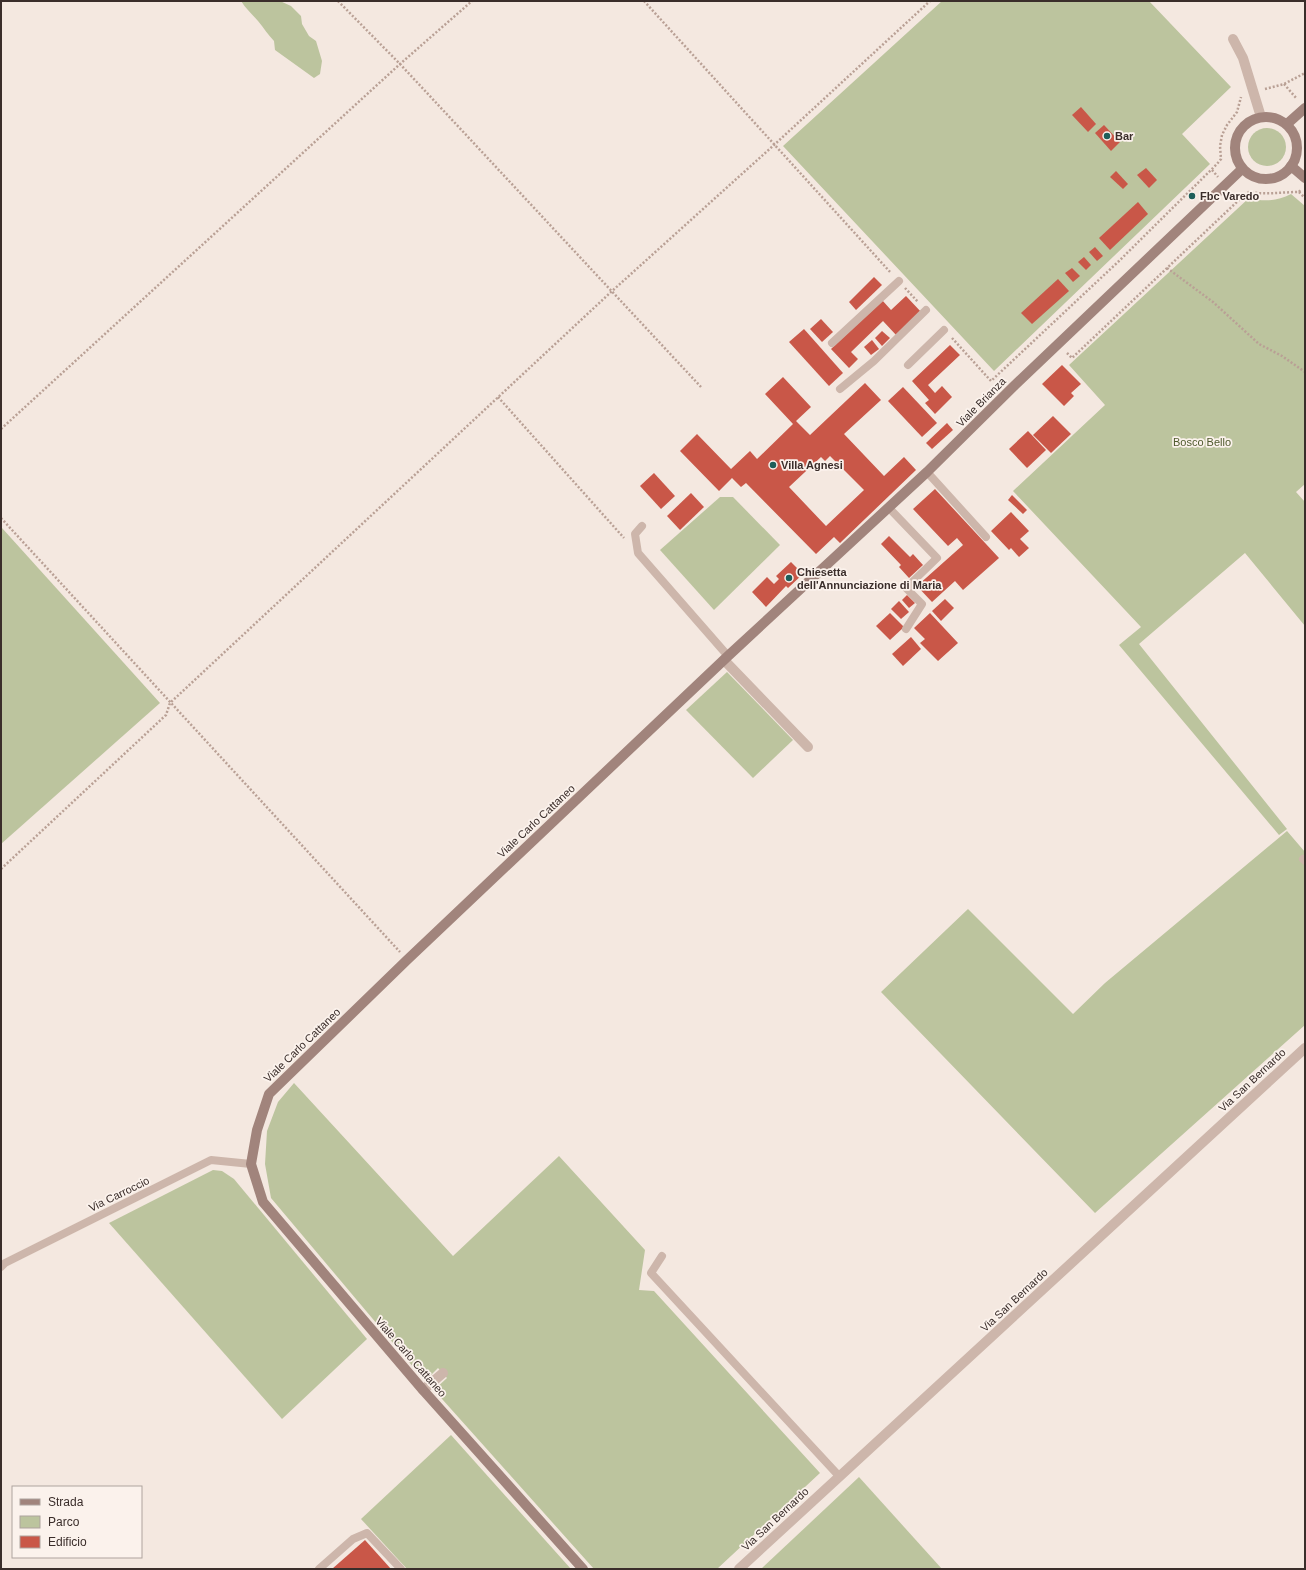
<svg xmlns="http://www.w3.org/2000/svg" width="1306" height="1570" viewBox="0 0 1306 1570" font-family="Helvetica,sans-serif">
  <style>
    .green { fill: #bcc49e }
    .building { fill: #c95748; fill-rule: evenodd }
    .lines { fill: none; stroke-linecap: round; stroke-linejoin: round }
    .path { stroke: #b9a095; stroke-width: 2.5; stroke-dasharray: 2 2; stroke-linecap: butt }
    .lane { stroke: #cdb6ab; stroke-width: 8 }
    .street { stroke: #cdb6ab; stroke-width: 10 }
    .secondary { stroke: #a1847c; stroke-width: 10 }
    .poi-dot { fill: #1e5e5a; stroke: #fbf2ec; stroke-width: 1.5 }
    .labels { text-anchor: middle; stroke-width: 3.5; stroke-linejoin: round; paint-order: stroke }
    .poi-label { font-size: 11px; font-weight: bold; fill: #3a2d2a; stroke: #fbf2ec; text-anchor: start }
    .street-label { font-size: 11px; fill: #3a2d2a; stroke: #fbf2ec }
    .park-label { font-size: 11px; fill: #4f5a2d; stroke: #fbf2ec }
  </style>
  <rect width="100%" height="100%" fill="#f4e8e0"/>
  <g class="green">
    <path d="M241,1H280L291,6L301,16L302,24L309,36L316,41L322,61L320,74L314,78L275,50L274,41C268,35 264,28 258,21C252,14 246,9 241,1Z"/>
    <polygon points="942,1 1149,1 1231,87 1182,134 1210,164 994,371 783,146"/>
    <circle cx="1267" cy="147" r="19"/>
    <path d="M1291,194L1305,206V484L1296,492L1305,502V626L1245,553L1139,644L1287,829L1279,835L1119,645L1141,627L1013,491L1105,405L1069,365L1249,198C1264,202 1277,201 1291,194Z"/>
    <polygon points="720,497 733,497 780,545 714,610 660,550"/>
    <polygon points="2,528 160,703 1,844 1,530"/>
    <polygon points="727,672 793,740 753,778 686,710"/>
    <polygon points="1287,831 1305,852 1305,1025 1095,1213 881,992 968,909 1073,1014 1105,983"/>
    <polygon points="294,1083 453,1256 559,1156 645,1250 639,1290 654,1291 820,1473 717,1569 594,1569 434,1390 447,1378 438,1368 425,1381 271,1198 265,1164 267,1131 278,1102"/>
    <polygon points="213,1170 222,1171 234,1179 367,1339 282,1419 109,1223"/>
    <polygon points="451,1435 571,1569 407,1569 361,1519"/>
    <polygon points="859,1477 942,1569 761,1569"/>
  </g>
  <g class="building">
    <polygon points="1081,107 1096,124 1088,132 1072,115"/>
    <polygon points="1104,125 1120,142 1111,151 1095,133"/>
    <polygon points="1146,168 1157,180 1149,188 1137,175"/>
    <polygon points="1116,171 1128,184 1123,189 1110,177"/>
    <polygon points="1138,202 1148,214 1110,250 1099,238"/>
    <polygon points="1095,247 1103,256 1097,261 1089,252"/>
    <polygon points="1084,257 1091,265 1086,270 1078,262"/>
    <polygon points="1072,268 1080,276 1073,282 1065,273"/>
    <polygon points="874,277 882,285 856,310 849,302"/>
    <polygon points="1058,279 1069,291 1032,324 1021,313"/>
    <polygon points="906,296 922,313 897,336 883,321 851,352 858,359 849,368 831,349 882,300 891,310"/>
    <polygon points="821,319 833,332 822,342 810,329"/>
    <polygon points="804,329 843,373 829,386 789,342"/>
    <polygon points="882,331 890,338 882,346 875,338"/>
    <polygon points="872,340 879,349 871,355 864,347"/>
    <polygon points="950,345 960,355 928,385 935,393 942,386 952,397 935,414 925,403 929,400 912,381"/>
    <polygon points="1062,365 1081,384 1071,393 1074,396 1064,406 1042,384"/>
    <path d="M783,377L811,407L796,421L810,435L865,383L881,400L844,434L884,476L904,457L916,470L840,543L834,537L816,554L746,483L741,487L732,478L719,491L680,451L697,434L731,469L750,451L757,459L793,424L765,394ZM830,456L864,490L826,526L789,487L821,457L825,461Z"/>
    <polygon points="903,387 937,423 922,437 888,401"/>
    <polygon points="1053,416 1071,434 1051,453 1033,435"/>
    <polygon points="947,423 953,430 932,449 926,443"/>
    <polygon points="1028,431 1046,450 1027,468 1009,449"/>
    <polygon points="654,473 675,496 661,509 640,486"/>
    <polygon points="935,489 999,558 963,590 955,581 932,602 917,586 963,545 957,538 948,546 913,509"/>
    <polygon points="691,493 704,507 680,530 667,516"/>
    <polygon points="1012,495 1027,510 1023,514 1008,500"/>
    <polygon points="1011,512 1029,531 1020,539 1029,548 1019,557 1011,548 1009,550 991,531"/>
    <polygon points="889,536 910,557 913,554 923,565 909,578 899,567 901,565 881,544"/>
    <polygon points="791,562 803,574 788,588 786,586 766,607 752,592 767,577 774,584 779,579 776,576"/>
    <polygon points="907,595 915,603 909,608 902,600"/>
    <polygon points="945,599 954,608 941,621 932,611"/>
    <polygon points="899,601 909,612 901,619 891,609"/>
    <polygon points="890,613 904,627 890,640 876,626"/>
    <polygon points="930,613 958,643 938,661 920,643 925,639 914,628"/>
    <polygon points="911,637 921,649 903,666 892,654"/>
    <polygon points="365,1540 391,1569 332,1569"/>
  </g>
  <g class="lines">
    <g class="path">
      <polyline points="338,1 400,64 701,387"/>
      <polyline points="644,1 891,273"/>
      <polyline points="1284,84 1297,99"/>
      <polyline points="1265,89 1284,84 1305,73"/>
      <polyline points="1212,170 1218,177"/>
      <polyline points="1299,192 1305,198"/>
      <polyline points="1167,268 1213,302 1259,344 1282,356 1305,372"/>
      <polyline points="905,288 918,302"/>
      <polyline points="952,338 991,381 1119,261 1217,164 1221,159 1220,146 1222,135 1227,125 1237,112 1241,97"/>
      <path d="M1067,353L1072,358L1240,199L1249,192C1266,195 1282,192 1299,192L1301,189"/>
      <polyline points="498,397 624,538"/>
      <polyline points="1,429 400,64 472,1"/>
      <polyline points="1,518 400,952"/>
      <polyline points="1,869 166,715 170,703 611,292 774,145 930,1"/>
    </g>
    <g class="lane">
      <polyline points="832,343 899,281"/>
      <polyline points="908,365 944,330"/>
      <polyline points="840,389 874,361 926,310"/>
      <polyline points="927,472 986,537"/>
      <polyline points="889,508 937,558 906,588 922,604 906,629"/>
      <polyline points="642,526 635,534 638,553 728,656"/>
      <polyline points="1303,859 1305,861"/>
      <polyline points="662,1256 651,1273 839,1476"/>
      <polyline points="1,1267 5,1263 211,1160 251,1164"/>
      <polyline points="319,1569 353,1539 367,1533 401,1569"/>
    </g>
    <g class="street">
      <polyline points="1233,39 1243,58 1261,117"/>
      <polyline points="724,660 808,747"/>
      <polyline points="423,1390 443,1373"/>
      <polyline points="739,1569 1305,1048"/>
    </g>
    <g class="secondary">
      <circle cx="1266" cy="148" r="31"/>
      <polyline points="1287,124 1305,108"/>
      <polyline points="1291,166 1305,178"/>
      <polyline points="583,1569 423,1390 263,1202 251,1164 257,1130 269,1094 407,960 728,656 927,472 1015,385 1242,169"/>
    </g>
  </g>
  <g class="poi-dot">
    <circle cx="1107" cy="136" r="4"/>
    <circle cx="1192" cy="196" r="4"/>
    <circle cx="773" cy="465" r="4"/>
    <circle cx="789" cy="578" r="4"/>
  </g>
  <g class="labels">
    <g class="poi-label">
      <text x="1115" y="140">Bar</text>
      <text x="1200" y="200">Fbc Varedo</text>
      <text x="781" y="469">Villa Agnesi</text>
      <text x="797" y="576">Chiesetta<tspan x="797" dy="13">dell'Annunciazione di Maria</tspan></text>
    </g>
    <g class="street-label">
      <text transform="translate(981 402) rotate(-45)" y="4">Viale Brianza</text>
      <text transform="translate(536 821) rotate(-43)" y="4">Viale Carlo Cattaneo</text>
      <text transform="translate(302 1045) rotate(-44)" y="4">Viale Carlo Cattaneo</text>
      <text transform="translate(1252 1080) rotate(-43)" y="4">Via San Bernardo</text>
      <text transform="translate(119 1194) rotate(-26)" y="4">Via Carroccio</text>
      <text transform="translate(1014 1300) rotate(-43)" y="4">Via San Bernardo</text>
      <text transform="translate(411 1357) rotate(49)" y="4">Viale Carlo Cattaneo</text>
      <text transform="translate(775 1519) rotate(-43)" y="4">Via San Bernardo</text>
    </g>
    <g class="park-label">
      <text x="1202" y="446">Bosco Bello</text>
    </g>
  </g>
  <rect width="1306" height="1570" fill="none" stroke="#3a2d2a" stroke-width="4"/>
  <rect x="12" y="1486" width="130" height="72" fill="#fbf2ec" stroke="#aea39e"/>
  <rect x="20" y="1499" width="20" height="6" fill="#a1847c" stroke="#aea39e"/>
  <text x="48" y="1506" font-size="12" fill="#3a2d2a">Strada</text>
  <rect x="20" y="1516" width="20" height="12" fill="#bcc49e" stroke="#aea39e"/>
  <text x="48" y="1526" font-size="12" fill="#3a2d2a">Parco</text>
  <rect x="20" y="1536" width="20" height="12" fill="#c95748" stroke="#aea39e"/>
  <text x="48" y="1546" font-size="12" fill="#3a2d2a">Edificio</text>
</svg>
